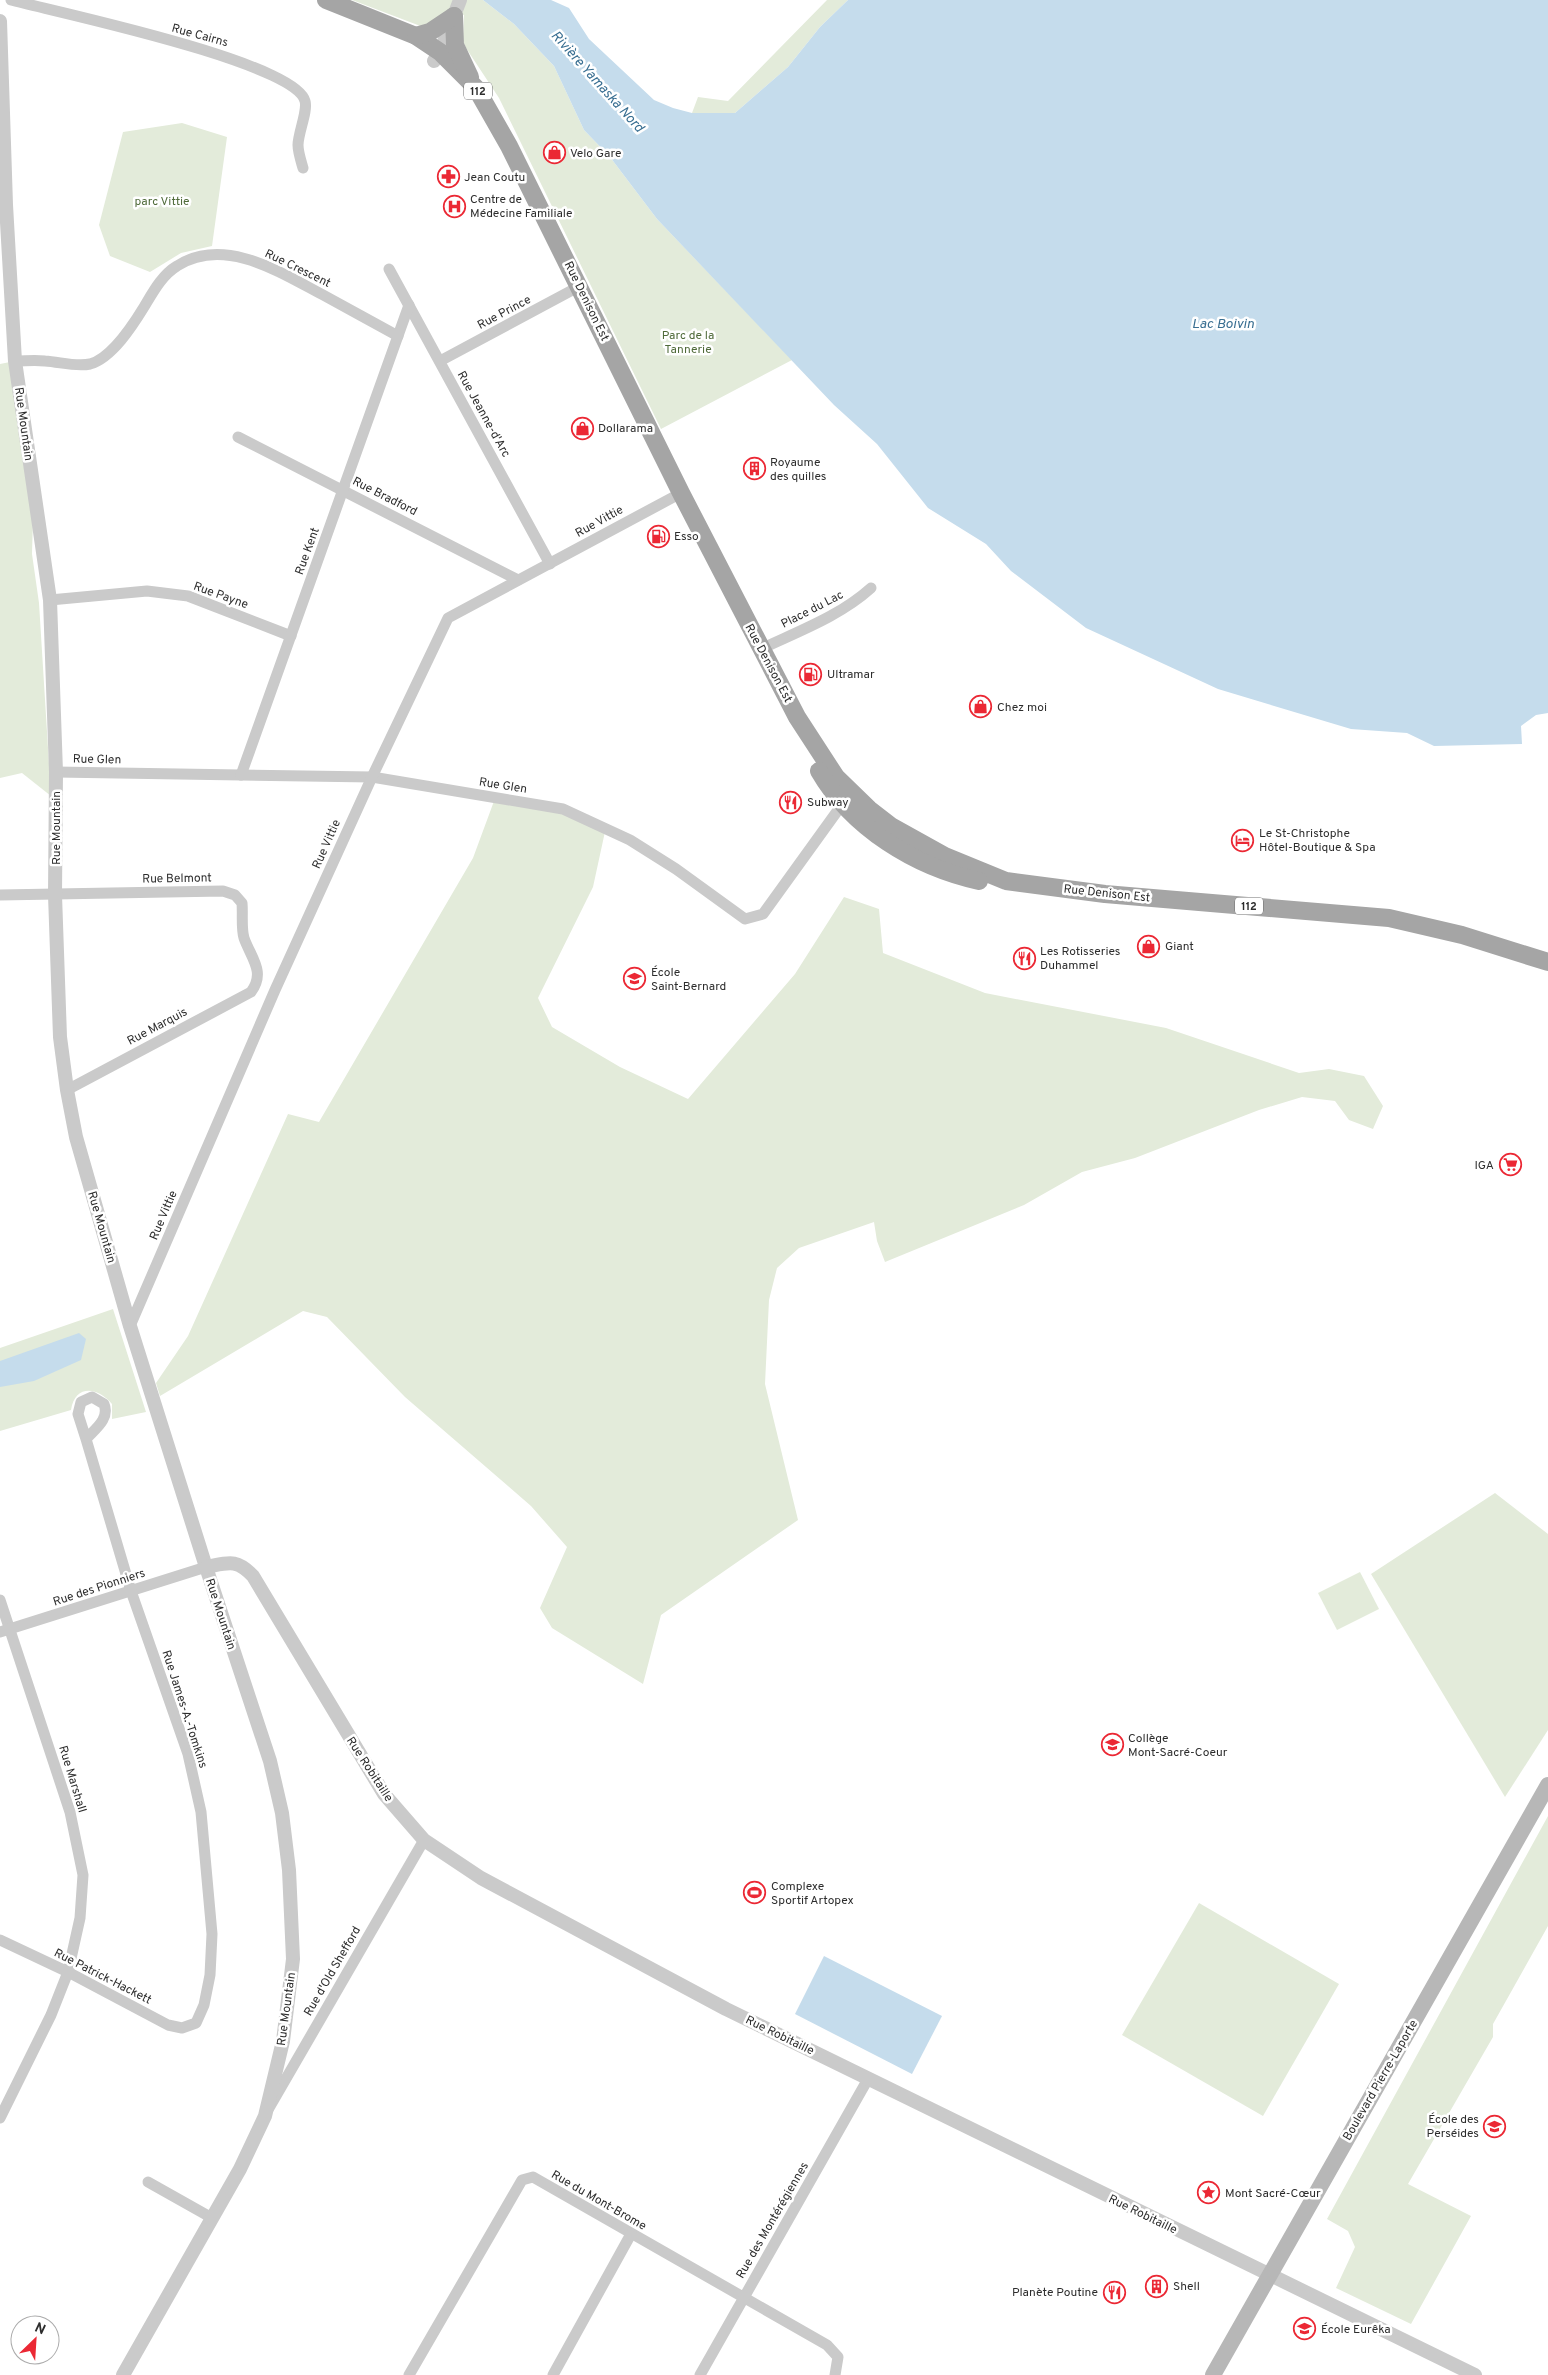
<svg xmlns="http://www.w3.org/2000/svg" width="1548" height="2375" viewBox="0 0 1548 2375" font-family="Overpass,sans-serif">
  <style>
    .green { fill: #e3ebda }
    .water { fill: #c5dcec }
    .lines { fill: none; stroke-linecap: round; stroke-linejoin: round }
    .minor { stroke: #cacaca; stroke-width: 11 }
    .tertiary { stroke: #cacaca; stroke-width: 14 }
    .secondary { stroke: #b7b7b7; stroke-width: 16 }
    .primary { stroke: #a5a5a5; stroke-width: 18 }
    .labels { text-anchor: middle; stroke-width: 5; stroke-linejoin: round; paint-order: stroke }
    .shield { fill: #fff; stroke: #6c6c6c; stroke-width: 1 }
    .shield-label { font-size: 11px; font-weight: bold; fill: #2d2d2d }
    .street-label { font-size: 12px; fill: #2d2d2d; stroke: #fff }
    .poi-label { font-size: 12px; fill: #2d2d2d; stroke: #fff; text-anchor: start }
    .park-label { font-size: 12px; fill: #4f6a39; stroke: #fff }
    .water-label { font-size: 14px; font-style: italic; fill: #386e91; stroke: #fff }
  </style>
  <rect width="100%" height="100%" fill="#fff"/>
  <g class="green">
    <polygon points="352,0 483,0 514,24 554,66 584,130 610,157 657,219 792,360 661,429 499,98 466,48 463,41 464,15 453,12 423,27"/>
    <polygon points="827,0 848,0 820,27 788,67 735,113 692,113 698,97 728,101"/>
    <polygon points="182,123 227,137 212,246 181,253 150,272 110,256 99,225 123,132"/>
    <polygon points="15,361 34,486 32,554 39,603 51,796 22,773 0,778 0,364"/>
    <polygon points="497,793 606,827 593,887 538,998 552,1027 620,1067 688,1099 795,974 844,897 879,909 883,953 985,993 1166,1028 1299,1073 1329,1069 1364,1076 1383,1106 1373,1129 1349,1120 1335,1101 1302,1097 1259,1110 1135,1158 1082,1172 1024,1205 885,1262 877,1241 874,1222 799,1248 777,1268 769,1300 765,1384 798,1520 661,1615 643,1684 552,1628 540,1608 567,1547 531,1506 405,1397 327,1317 303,1311 160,1396 156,1383 188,1336 288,1114 319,1122 473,858"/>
    <path d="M113,1309L146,1412L112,1419V1404C98,1387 75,1384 71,1410L0,1431V1348Z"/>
    <polygon points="1495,1493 1548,1534 1548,1730 1505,1797 1371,1574"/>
    <polygon points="1360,1572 1379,1609 1337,1630 1318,1593"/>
    <polygon points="1548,1816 1548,1926 1493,2024 1493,2037 1408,2184 1471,2216 1411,2324 1336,2288 1355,2247 1348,2231 1327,2219"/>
    <polygon points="1199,1903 1339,1984 1263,2116 1122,2035"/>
  </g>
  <g class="water">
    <polygon points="483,0 551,0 569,8 589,39 654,100 673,108 692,113 735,113 788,67 820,27 848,0 1548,0 1548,713 1536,715 1521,726 1522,744 1434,746 1407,733 1351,729 1218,689 1086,628 1011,571 986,544 928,508 877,444 834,405 657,219 610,157 584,130 554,66 514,24"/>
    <polygon points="79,1333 86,1339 81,1360 34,1381 0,1387 0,1361"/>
    <polygon points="824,1956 942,2016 912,2074 795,2014"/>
  </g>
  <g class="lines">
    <g class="minor">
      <path d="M11,0C56,12 295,62 305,101C308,111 298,133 298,145C298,152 301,161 303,168"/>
      <polyline points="389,269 550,564"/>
      <path d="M15,361C25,361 35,360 45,361C60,362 76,367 90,364C112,358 133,325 144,307C153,292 162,275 177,266C225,235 283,274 325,296C349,309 374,323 398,336"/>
      <polyline points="440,361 580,286"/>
      <polyline points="238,437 518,580"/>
      <polyline points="50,600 147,591 188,596 291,636"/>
      <path d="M761,649C799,631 840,616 871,588"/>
      <polyline points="56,772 372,777 563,809 630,840 676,869 745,919 763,914 846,799"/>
      <polyline points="241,775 409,305"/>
      <path d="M0,895L223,891L235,895L242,903C243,914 241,928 244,938C251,958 266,972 251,992L67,1090"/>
      <polyline points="130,1326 275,990 372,777 448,618 681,493"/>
      <polyline points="0,1600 70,1812 83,1875 80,1918 68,1972 51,2015 0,2118"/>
      <polyline points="0,1632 206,1567"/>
      <path d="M0,1940L68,1972L168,2025L182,2028L196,2023L204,2005L210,1975L212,1934L201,1812L188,1754L131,1591L86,1439L78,1414L81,1402L92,1397L104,1404C110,1419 95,1429 86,1439"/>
      <polyline points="269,2108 424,1840"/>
      <polyline points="148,2182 212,2218"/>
      <polyline points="409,2375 522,2180 533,2177 827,2345 838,2357 835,2375"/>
      <polyline points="553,2375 631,2234"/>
      <polyline points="700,2375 868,2079"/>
    </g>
    <g class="tertiary">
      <polyline points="0,21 6,205 15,361 50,600 56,772 55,895 60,1037 67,1090 76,1137 130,1326 206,1567 270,1761 282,1813 289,1870 293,1959 283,2041 265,2116 240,2169 123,2375"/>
      <polyline points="434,61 440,52 460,0"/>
      <path d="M206,1567C228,1563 236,1558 253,1576L384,1794L424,1840L481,1878L726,2009L1475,2375"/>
    </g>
    <polyline class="secondary" points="1213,2375 1548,1785"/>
    <g class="primary">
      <polyline points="326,0 416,36 440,52 476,88 509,146 681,493 797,717 836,777 869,809 891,826 945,856 1006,881 1105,894 1389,918 1462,935 1548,962"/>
      <polyline points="454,16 455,45 470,77"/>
      <polyline points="416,36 430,32 454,16"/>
      <path d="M819,771C852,828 915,867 979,881"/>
    </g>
  </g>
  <defs>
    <symbol id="shop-ring" viewBox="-11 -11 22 22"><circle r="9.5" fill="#fff" stroke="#eb2834" stroke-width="1.5"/><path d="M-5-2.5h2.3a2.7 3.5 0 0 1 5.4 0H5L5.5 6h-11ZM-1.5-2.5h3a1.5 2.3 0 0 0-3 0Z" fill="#eb2834"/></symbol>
    <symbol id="pharmacy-ring" viewBox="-11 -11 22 22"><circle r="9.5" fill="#fff" stroke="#eb2834" stroke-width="1.5"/><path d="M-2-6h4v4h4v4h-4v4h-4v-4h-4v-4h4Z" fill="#eb2834"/></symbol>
    <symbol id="hospital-ring" viewBox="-11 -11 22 22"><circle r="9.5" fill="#fff" stroke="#eb2834" stroke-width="1.5"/><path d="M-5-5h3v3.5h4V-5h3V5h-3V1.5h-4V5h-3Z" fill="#eb2834"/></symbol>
    <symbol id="building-ring" viewBox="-11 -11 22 22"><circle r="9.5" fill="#fff" stroke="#eb2834" stroke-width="1.5"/><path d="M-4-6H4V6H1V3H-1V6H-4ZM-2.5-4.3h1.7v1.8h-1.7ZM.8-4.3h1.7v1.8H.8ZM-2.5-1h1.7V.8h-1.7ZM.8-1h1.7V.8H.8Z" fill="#eb2834"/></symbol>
    <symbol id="fuel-ring" viewBox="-11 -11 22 22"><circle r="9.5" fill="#fff" stroke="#eb2834" stroke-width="1.5"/><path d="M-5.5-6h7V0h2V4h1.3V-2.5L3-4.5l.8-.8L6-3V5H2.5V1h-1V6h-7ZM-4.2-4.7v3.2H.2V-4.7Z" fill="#eb2834"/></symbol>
    <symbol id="restaurant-ring" viewBox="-11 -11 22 22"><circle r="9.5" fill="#fff" stroke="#eb2834" stroke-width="1.5"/><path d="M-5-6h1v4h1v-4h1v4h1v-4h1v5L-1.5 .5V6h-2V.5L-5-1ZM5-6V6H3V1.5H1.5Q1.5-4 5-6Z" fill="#eb2834"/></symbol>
    <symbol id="hotel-ring" viewBox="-11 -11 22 22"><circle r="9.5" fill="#fff" stroke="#eb2834" stroke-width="1.5"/><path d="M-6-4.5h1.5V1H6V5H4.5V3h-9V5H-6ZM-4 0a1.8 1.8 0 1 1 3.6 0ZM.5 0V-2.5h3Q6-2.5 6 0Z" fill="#eb2834"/></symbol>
    <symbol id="school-ring" viewBox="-11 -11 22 22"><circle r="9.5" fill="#fff" stroke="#eb2834" stroke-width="1.5"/><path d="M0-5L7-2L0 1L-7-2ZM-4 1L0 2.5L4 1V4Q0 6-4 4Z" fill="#eb2834"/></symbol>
    <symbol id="supermarket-ring" viewBox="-11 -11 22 22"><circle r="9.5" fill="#fff" stroke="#eb2834" stroke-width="1.5"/><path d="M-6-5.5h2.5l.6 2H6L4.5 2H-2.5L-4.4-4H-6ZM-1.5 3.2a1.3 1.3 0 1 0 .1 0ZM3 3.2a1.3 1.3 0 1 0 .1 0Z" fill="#eb2834"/></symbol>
    <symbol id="stadium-ring" viewBox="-11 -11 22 22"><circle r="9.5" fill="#fff" stroke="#eb2834" stroke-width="1.5"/><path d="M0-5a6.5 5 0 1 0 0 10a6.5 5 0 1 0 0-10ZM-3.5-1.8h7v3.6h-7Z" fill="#eb2834"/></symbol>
    <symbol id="sight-ring" viewBox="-11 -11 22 22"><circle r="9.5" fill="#fff" stroke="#eb2834" stroke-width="1.5"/><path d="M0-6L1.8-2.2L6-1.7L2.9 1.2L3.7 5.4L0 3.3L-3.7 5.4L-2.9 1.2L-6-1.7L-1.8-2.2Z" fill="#eb2834"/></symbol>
  </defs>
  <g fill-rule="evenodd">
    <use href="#shop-ring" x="542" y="140" width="25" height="25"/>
    <use href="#pharmacy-ring" x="436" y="164" width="25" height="25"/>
    <use href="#hospital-ring" x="442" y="194" width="25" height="25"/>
    <use href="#shop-ring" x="570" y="416" width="25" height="25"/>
    <use href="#building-ring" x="742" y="456" width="25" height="25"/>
    <use href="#fuel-ring" x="646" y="524" width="25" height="25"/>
    <use href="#fuel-ring" x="798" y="662" width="25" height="25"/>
    <use href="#shop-ring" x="968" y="694" width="25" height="25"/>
    <use href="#restaurant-ring" x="778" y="790" width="25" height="25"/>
    <use href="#hotel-ring" x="1230" y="828" width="25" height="25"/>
    <use href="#shop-ring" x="1136" y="934" width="25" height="25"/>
    <use href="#restaurant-ring" x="1012" y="946" width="25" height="25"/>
    <use href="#school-ring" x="622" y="966" width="25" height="25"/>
    <use href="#supermarket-ring" x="1498" y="1152" width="25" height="25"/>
    <use href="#school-ring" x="1100" y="1732" width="25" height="25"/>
    <use href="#stadium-ring" x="742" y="1880" width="25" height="25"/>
    <use href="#school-ring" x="1482" y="2114" width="25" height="25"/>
    <use href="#sight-ring" x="1196" y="2180" width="25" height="25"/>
    <use href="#building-ring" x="1144" y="2274" width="25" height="25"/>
    <use href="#restaurant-ring" x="1102" y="2280" width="25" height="25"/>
    <use href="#school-ring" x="1292" y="2316" width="25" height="25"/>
  </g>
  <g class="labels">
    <g class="shield">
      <rect x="464" y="82.5" width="28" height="17" rx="4"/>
      <rect x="1235" y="897.5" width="28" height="17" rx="4"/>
    </g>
    <g class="shield-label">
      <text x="478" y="95">112</text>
      <text x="1249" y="910">112</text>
    </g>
    <g class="street-label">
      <text transform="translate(200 35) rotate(15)" y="4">Rue Cairns</text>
      <text transform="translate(298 268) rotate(26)" y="4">Rue Crescent</text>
      <text transform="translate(587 301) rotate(64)" y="4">Rue Denison Est</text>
      <text transform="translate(504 312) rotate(-28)" y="4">Rue Prince</text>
      <text transform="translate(484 414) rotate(61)" y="4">Rue Jeanne-d'Arc</text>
      <text transform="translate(24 424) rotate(82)" y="4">Rue Mountain</text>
      <text transform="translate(385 496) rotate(27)" y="4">Rue Bradford</text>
      <text transform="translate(599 521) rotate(-29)" y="4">Rue Vittie</text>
      <text transform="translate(307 551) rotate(-70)" y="4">Rue Kent</text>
      <text transform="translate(221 595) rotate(20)" y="4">Rue Payne</text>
      <text transform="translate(812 609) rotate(-27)" y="4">Place du Lac</text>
      <text transform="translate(769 663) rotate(62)" y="4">Rue Denison Est</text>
      <text transform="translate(97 759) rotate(1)" y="4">Rue Glen</text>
      <text transform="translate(503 785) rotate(9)" y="4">Rue Glen</text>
      <text transform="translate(56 828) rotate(-90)" y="4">Rue Mountain</text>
      <text transform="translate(326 844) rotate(-66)" y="4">Rue Vittie</text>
      <text transform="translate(177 878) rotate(-1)" y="4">Rue Belmont</text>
      <text transform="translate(1107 893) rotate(6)" y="4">Rue Denison Est</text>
      <text transform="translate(157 1026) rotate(-28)" y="4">Rue Marquis</text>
      <text transform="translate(163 1215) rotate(-67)" y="4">Rue Vittie</text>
      <text transform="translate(102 1227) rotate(74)" y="4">Rue Mountain</text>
      <text transform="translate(99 1587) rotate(-18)" y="4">Rue des Pionniers</text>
      <text transform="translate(221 1614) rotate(72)" y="4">Rue Mountain</text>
      <text transform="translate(185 1709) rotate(72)" y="4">Rue James-A.-Tomkins</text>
      <text transform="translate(370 1769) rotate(57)" y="4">Rue Robitaille</text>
      <text transform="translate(73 1779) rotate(73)" y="4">Rue Marshall</text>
      <text transform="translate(332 1971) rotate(-60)" y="4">Rue d'Old Shefford</text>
      <text transform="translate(103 1976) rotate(27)" y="4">Rue Patrick-Hackett</text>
      <text transform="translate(286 2009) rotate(-82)" y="4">Rue Mountain</text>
      <text transform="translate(780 2035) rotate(26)" y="4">Rue Robitaille</text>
      <text transform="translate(1380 2080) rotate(-60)" y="4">Boulevard Pierre-Laporte</text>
      <text transform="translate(599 2200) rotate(30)" y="4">Rue du Mont-Brome</text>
      <text transform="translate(1143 2214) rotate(26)" y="4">Rue Robitaille</text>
      <text transform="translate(772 2220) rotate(-60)" y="4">Rue des Montérégiennes</text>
    </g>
    <g class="poi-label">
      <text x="570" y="157">Velo Gare</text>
      <text x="464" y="181">Jean Coutu</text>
      <text x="470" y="203">Centre de<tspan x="470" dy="14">Médecine Familiale</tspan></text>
      <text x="598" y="432">Dollarama</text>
      <text x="770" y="466">Royaume<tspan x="770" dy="14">des quilles</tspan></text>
      <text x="674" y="540">Esso</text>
      <text x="827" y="678">Ultramar</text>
      <text x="997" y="711">Chez moi</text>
      <text x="807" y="806">Subway</text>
      <text x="1259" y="837">Le St-Christophe<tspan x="1259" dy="14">Hôtel-Boutique &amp; Spa</tspan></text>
      <text x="1165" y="950">Giant</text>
      <text x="1040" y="955">Les Rotisseries<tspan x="1040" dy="14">Duhammel</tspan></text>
      <text x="651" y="976">École<tspan x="651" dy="14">Saint-Bernard</tspan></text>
      <text x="1494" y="1169" text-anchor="end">IGA</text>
      <text x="1128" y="1742">Collège<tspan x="1128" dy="14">Mont-Sacré-Coeur</tspan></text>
      <text x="771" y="1890">Complexe<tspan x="771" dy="14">Sportif Artopex</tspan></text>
      <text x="1479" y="2123" text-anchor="end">École des<tspan x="1479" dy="14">Perséides</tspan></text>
      <text x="1225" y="2197">Mont Sacré-Cœur</text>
      <text x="1173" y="2290">Shell</text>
      <text x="1098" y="2296" text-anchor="end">Planète Poutine</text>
      <text x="1321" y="2333">École Eurêka</text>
    </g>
    <g class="park-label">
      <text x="162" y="205">parc Vittie</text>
      <text x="688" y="339">Parc de la<tspan x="688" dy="14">Tannerie</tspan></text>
    </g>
    <g class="water-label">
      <text transform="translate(598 81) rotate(48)" y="5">Rivière Yamaska Nord</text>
      <text x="1223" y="328">Lac Boivin</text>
    </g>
  </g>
  <g transform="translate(35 2340) rotate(25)"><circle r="24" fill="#ffffff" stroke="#ababab"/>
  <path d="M0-4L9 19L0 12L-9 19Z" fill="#eb2834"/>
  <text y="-8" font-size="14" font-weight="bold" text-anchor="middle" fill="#2d2d2d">N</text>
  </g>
</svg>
